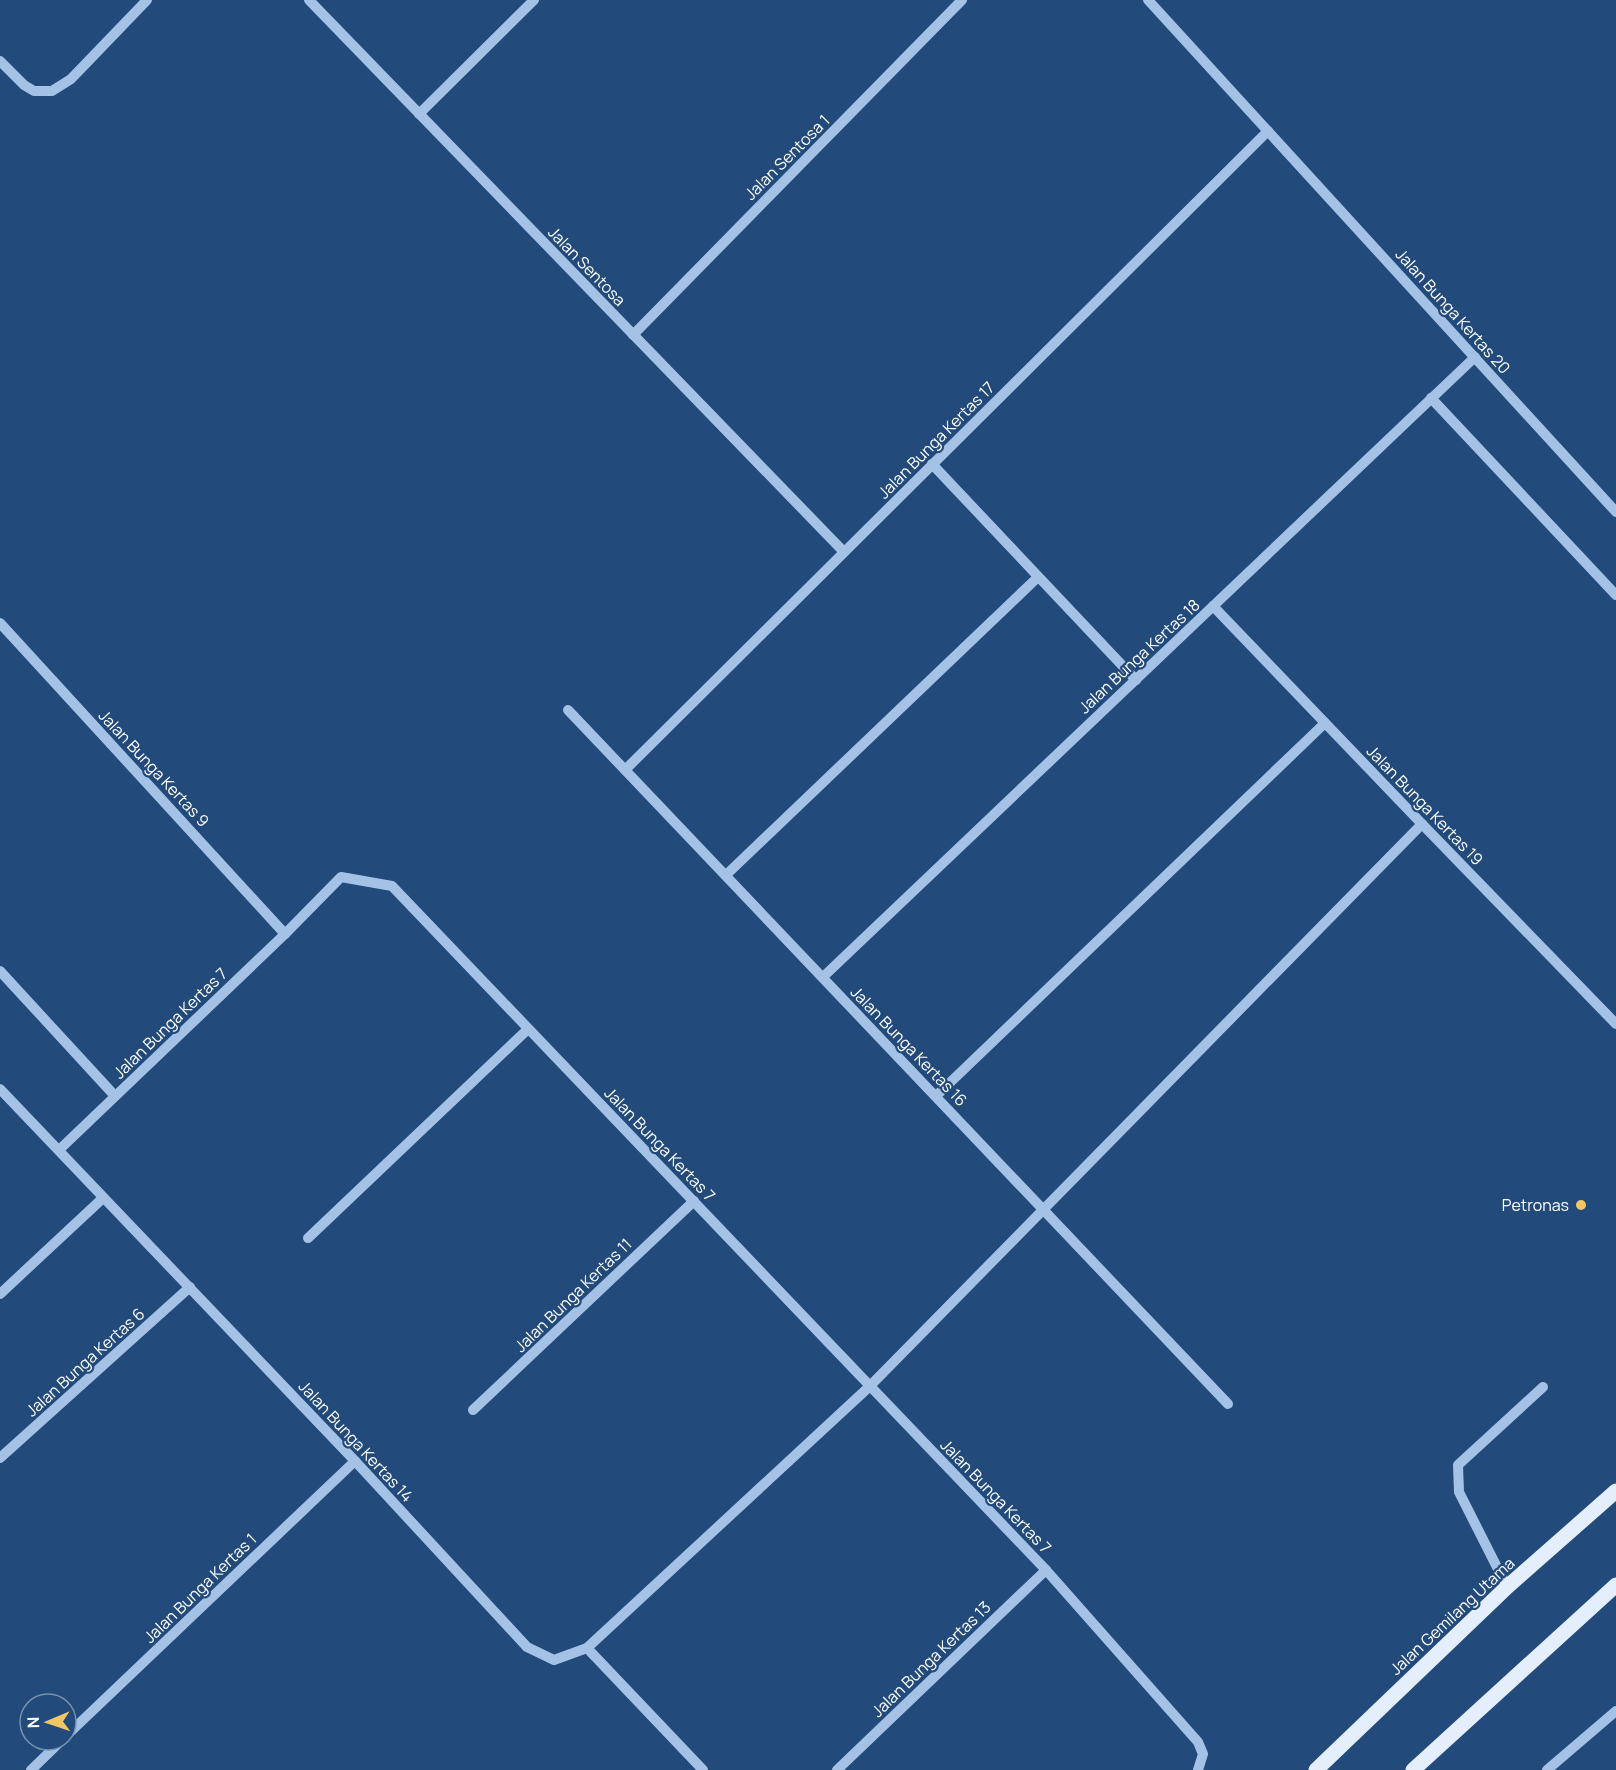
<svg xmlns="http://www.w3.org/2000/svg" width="1616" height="1770" viewBox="0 0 1616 1770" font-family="Manrope,sans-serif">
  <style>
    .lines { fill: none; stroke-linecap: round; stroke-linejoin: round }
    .minor { stroke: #a4c2e5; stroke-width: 10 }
    .major { stroke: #e4eefd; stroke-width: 15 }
    .poi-dot { fill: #f1c766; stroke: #224a7a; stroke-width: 2 }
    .labels { text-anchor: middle; stroke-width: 4.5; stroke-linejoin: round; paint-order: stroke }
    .street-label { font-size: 16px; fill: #fff; stroke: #224a7a }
    .poi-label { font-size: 16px; fill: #fff; stroke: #224a7a; text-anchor: end }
  </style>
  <rect width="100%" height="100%" fill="#224a7a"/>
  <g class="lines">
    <g class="minor">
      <polyline points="309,0 844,552"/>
      <polyline points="1148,0 1616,512"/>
      <polyline points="0,61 24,85 34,91 52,91 71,79 147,0"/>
      <polyline points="419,114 534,0"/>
      <polyline points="633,335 962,0"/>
      <polyline points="1431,398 1616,595"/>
      <polyline points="932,464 1136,680"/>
      <polyline points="1213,606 1422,824 1616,1024"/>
      <polyline points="0,623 285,934"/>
      <polyline points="568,710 1228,1404"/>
      <polyline points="625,770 1268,131"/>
      <polyline points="726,875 1038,577"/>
      <polyline points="0,971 115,1096"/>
      <polyline points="823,977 1475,357"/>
      <polyline points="0,1089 355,1461 527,1647 554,1660 587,1648 870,1386 1422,824"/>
      <polyline points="936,1096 1325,723"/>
      <polyline points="59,1150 285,934 341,877 392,886 1046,1570 1198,1742 1203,1754 1198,1770"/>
      <polyline points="308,1238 528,1029"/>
      <polyline points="0,1294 103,1198"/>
      <polyline points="473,1410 694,1201"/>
      <polyline points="0,1458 190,1287"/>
      <polyline points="1507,1587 1459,1492 1458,1465 1543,1387"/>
      <polyline points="587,1648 703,1770"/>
      <polyline points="66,1736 355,1461"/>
      <polyline points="31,1770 62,1740"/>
      <polyline points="837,1770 1046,1570"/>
      <polyline points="1547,1770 1616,1711"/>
    </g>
    <g class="major">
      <polyline points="1316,1770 1507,1587 1616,1491"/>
      <polyline points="1413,1770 1616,1585"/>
    </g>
  </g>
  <circle class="poi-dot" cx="1581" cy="1205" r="6"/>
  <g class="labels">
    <g class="street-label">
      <text transform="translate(787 157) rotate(-45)" y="6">Jalan Sentosa 1</text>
      <text transform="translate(587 266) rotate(46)" y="6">Jalan Sentosa</text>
      <text transform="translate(1453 311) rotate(48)" y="6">Jalan Bunga Kertas 20</text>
      <text transform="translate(936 440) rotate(-45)" y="6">Jalan Bunga Kertas 17</text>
      <text transform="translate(1139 656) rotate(-43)" y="6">Jalan Bunga Kertas 18</text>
      <text transform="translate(154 768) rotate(47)" y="6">Jalan Bunga Kertas 9</text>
      <text transform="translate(1425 805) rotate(46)" y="6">Jalan Bunga Kertas 19</text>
      <text transform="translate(170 1023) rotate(-44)" y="6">Jalan Bunga Kertas 7</text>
      <text transform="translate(909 1046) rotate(46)" y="6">Jalan Bunga Kertas 16</text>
      <text transform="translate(660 1144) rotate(46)" y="6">Jalan Bunga Kertas 7</text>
      <text transform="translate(573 1295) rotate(-44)" y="6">Jalan Bunga Kertas 11</text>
      <text transform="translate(85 1362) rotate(-42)" y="6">Jalan Bunga Kertas 6</text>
      <text transform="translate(356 1441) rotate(47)" y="6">Jalan Bunga Kertas 14</text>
      <text transform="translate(996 1496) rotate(46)" y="6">Jalan Bunga Kertas 7</text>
      <text transform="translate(200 1588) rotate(-44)" y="6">Jalan Bunga Kertas 1</text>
      <text transform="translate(1452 1616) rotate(-43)" y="6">Jalan Gemilang Utama</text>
      <text transform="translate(931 1659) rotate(-44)" y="6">Jalan Bunga Kertas 13</text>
    </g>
    <g class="poi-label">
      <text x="1569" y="1211">Petronas</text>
    </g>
  </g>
  <g transform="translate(48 1722) rotate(268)"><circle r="28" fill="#224a7a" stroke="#7a92af" stroke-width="1.5"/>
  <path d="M0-4.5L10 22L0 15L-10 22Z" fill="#f1c766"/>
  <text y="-9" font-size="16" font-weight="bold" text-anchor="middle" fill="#ffffff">N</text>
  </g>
</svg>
